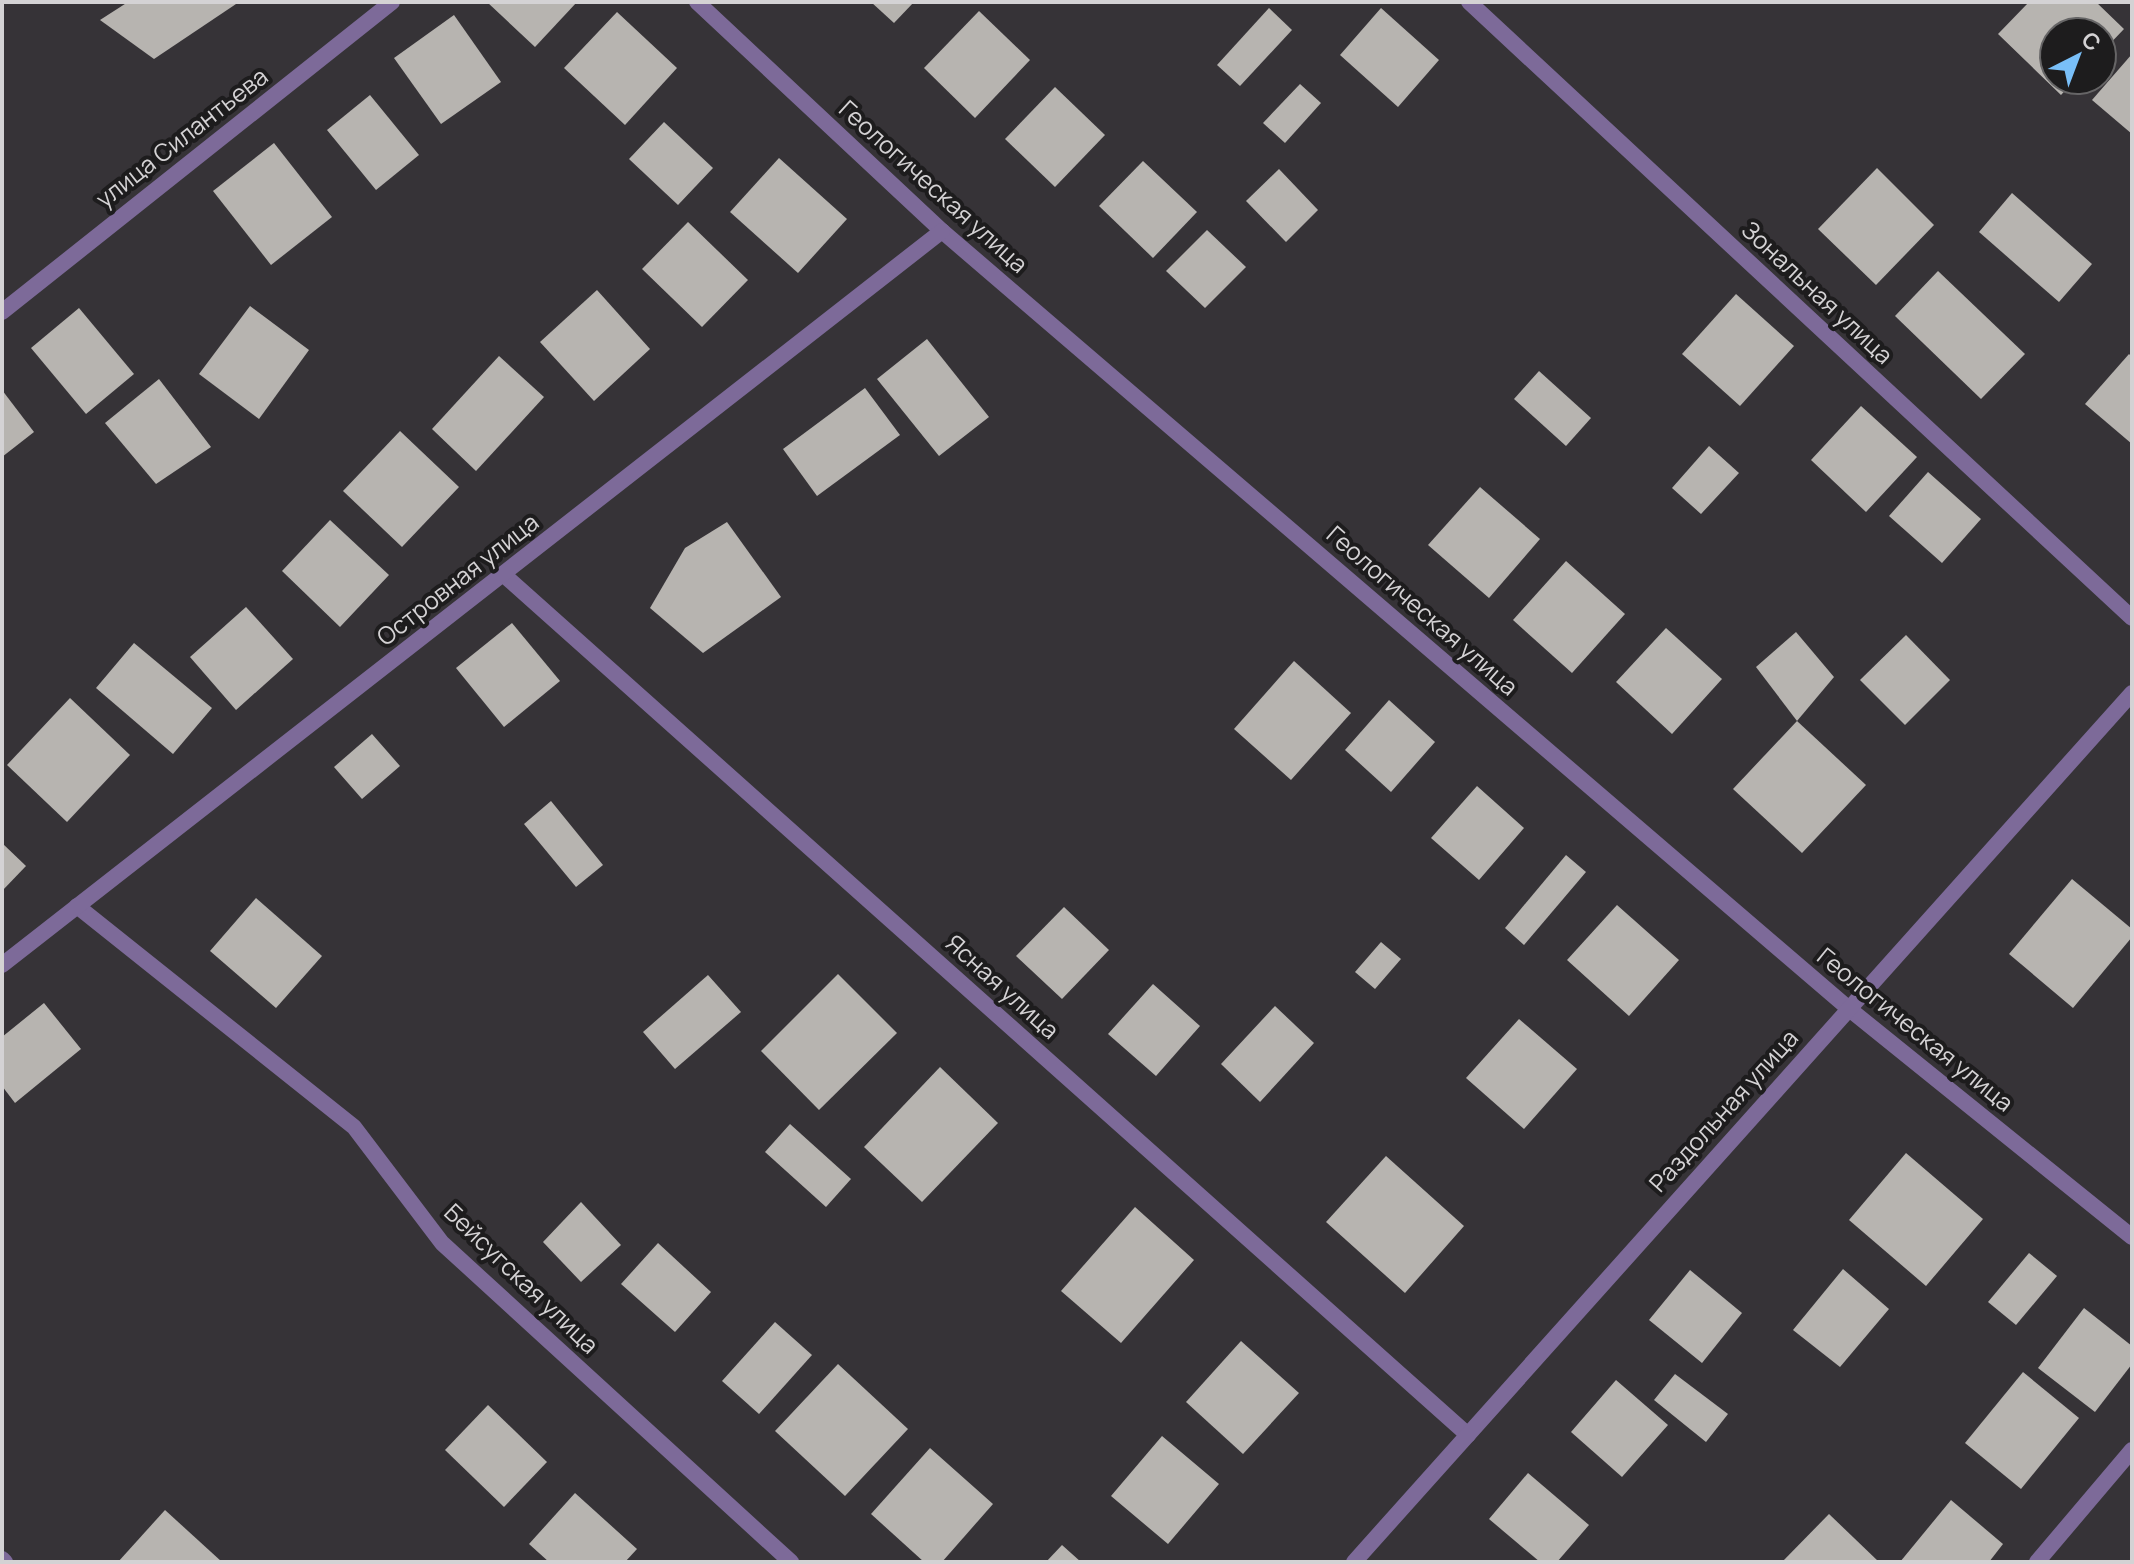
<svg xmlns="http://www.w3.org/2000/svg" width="2134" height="1564" viewBox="0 0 2134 1564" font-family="Manrope,sans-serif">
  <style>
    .building { fill: #b7b4b0 }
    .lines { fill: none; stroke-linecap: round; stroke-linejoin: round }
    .street { stroke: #7d6a99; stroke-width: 16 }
    .labels { text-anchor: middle; stroke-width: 8; stroke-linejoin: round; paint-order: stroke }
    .street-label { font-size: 24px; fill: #d4d2d4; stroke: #1d1c1d }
  </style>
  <rect width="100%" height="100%" fill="#363337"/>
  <g class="building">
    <polygon points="128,2 239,2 154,59 100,20"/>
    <polygon points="487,2 577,2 535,47"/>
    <polygon points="871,2 914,2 894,23"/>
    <polygon points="2029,2 2096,2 2124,29 2102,52 2102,32 2054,32 2054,80 2075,80 2061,95 1998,34"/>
    <polygon points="1269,8 1292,30 1240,86 1217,65"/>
    <polygon points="1381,8 1439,60 1398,107 1340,55"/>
    <polygon points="979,11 1030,60 975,118 924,68"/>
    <polygon points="617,12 677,68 625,125 564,68"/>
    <polygon points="454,15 501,82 441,124 394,58"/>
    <polygon points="2132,54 2132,134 2092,100"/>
    <polygon points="1300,84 1321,103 1285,143 1263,123"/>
    <polygon points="1055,87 1105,135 1055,187 1005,139"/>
    <polygon points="370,95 419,155 376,190 327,130"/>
    <polygon points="664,122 713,168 678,205 629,159"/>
    <polygon points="274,143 332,217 271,265 213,191"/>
    <polygon points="779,158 847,219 798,273 730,212"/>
    <polygon points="1143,161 1197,212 1153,258 1099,206"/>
    <polygon points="1877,168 1934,225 1876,285 1818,229"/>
    <polygon points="1279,169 1318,210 1286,242 1246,201"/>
    <polygon points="2012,193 2092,264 2059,302 1979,232"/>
    <polygon points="688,222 748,280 702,327 642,269"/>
    <polygon points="1207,230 1246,267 1205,308 1166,271"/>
    <polygon points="1938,271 2025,354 1981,399 1895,316"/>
    <polygon points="597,290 650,349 594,401 540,342"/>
    <polygon points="1736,294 1794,346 1740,406 1682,354"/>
    <polygon points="250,306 309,350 259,419 199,374"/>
    <polygon points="79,308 134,374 86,414 31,348"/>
    <polygon points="927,339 989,417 939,456 877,379"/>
    <polygon points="2129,354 2132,357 2132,444 2085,404"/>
    <polygon points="499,356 544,397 476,471 432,429"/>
    <polygon points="1539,371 1591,418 1566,446 1514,399"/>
    <polygon points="159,379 211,447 156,484 105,423"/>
    <polygon points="865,388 900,435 817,496 783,449"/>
    <polygon points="2,390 34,432 2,457"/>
    <polygon points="1861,406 1917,457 1866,512 1811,460"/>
    <polygon points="400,431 459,487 402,547 343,491"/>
    <polygon points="1709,446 1739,473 1701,514 1672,488"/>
    <polygon points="1928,472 1981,519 1942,563 1889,516"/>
    <polygon points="1480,487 1540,539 1489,598 1428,545"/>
    <polygon points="330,520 389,575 340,627 282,571"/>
    <polygon points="727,522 781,597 703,653 650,608 685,548"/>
    <polygon points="1566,561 1625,614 1572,673 1513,620"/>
    <polygon points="246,607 293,659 236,710 190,657"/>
    <polygon points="512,623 560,681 504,727 456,668"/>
    <polygon points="1666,628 1722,679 1672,734 1616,682"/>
    <polygon points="1796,632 1834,677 1797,721 1756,667"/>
    <polygon points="1906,635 1950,680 1905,725 1860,680"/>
    <polygon points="134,643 212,708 173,754 96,688"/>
    <polygon points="1294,661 1351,713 1291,780 1234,729"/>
    <polygon points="70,698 130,755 67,822 7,765"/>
    <polygon points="1389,700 1435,742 1391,792 1345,750"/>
    <polygon points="1797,721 1866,785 1802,853 1733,789"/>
    <polygon points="372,734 400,766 362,799 334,767"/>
    <polygon points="1477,786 1524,828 1479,880 1431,838"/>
    <polygon points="551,801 603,865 576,887 524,824"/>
    <polygon points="2,843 26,866 2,891"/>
    <polygon points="1566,855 1586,872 1524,945 1505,928"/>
    <polygon points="2072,879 2132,929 2132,937 2073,1008 2009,954"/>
    <polygon points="256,898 322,956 276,1008 210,951"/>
    <polygon points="1617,905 1679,960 1629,1016 1567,960"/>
    <polygon points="1064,907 1109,950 1062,999 1016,956"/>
    <polygon points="1381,942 1401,959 1375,989 1355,972"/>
    <polygon points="838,974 897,1033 819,1110 761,1051"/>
    <polygon points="708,975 741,1012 675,1069 643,1032"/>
    <polygon points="1153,984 1200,1026 1156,1076 1108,1034"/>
    <polygon points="44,1003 81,1049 15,1103 2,1086 2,1037"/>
    <polygon points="1275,1006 1314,1043 1260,1102 1221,1064"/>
    <polygon points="1519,1019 1577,1069 1524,1129 1466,1078"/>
    <polygon points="940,1067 998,1123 922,1202 864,1147"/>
    <polygon points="790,1124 851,1179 826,1207 765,1152"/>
    <polygon points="1906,1153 1983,1219 1926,1286 1849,1220"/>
    <polygon points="1386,1156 1464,1226 1405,1293 1326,1222"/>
    <polygon points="581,1202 621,1245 581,1282 543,1242"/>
    <polygon points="1135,1207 1194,1260 1121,1343 1061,1291"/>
    <polygon points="658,1243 711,1292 675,1332 621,1284"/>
    <polygon points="2029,1253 2057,1276 2016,1325 1988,1302"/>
    <polygon points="1843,1269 1889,1309 1840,1367 1793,1330"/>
    <polygon points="1690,1270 1742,1313 1702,1363 1649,1320"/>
    <polygon points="2084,1308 2132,1346 2132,1364 2095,1412 2038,1368"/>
    <polygon points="775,1322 812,1355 759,1414 722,1381"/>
    <polygon points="1241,1341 1299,1393 1243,1454 1186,1402"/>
    <polygon points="838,1364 908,1429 845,1496 775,1431"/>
    <polygon points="2023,1372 2079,1418 2021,1489 1965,1443"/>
    <polygon points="1675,1374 1728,1414 1706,1442 1654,1400"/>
    <polygon points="1616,1380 1668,1425 1622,1477 1571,1432"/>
    <polygon points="488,1405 547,1462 504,1507 445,1450"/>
    <polygon points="1162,1436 1219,1484 1168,1544 1111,1496"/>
    <polygon points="930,1448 993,1504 942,1562 924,1562 871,1514"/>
    <polygon points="1528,1473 1589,1525 1557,1562 1540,1562 1489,1519"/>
    <polygon points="575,1493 637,1549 625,1562 549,1562 529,1544"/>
    <polygon points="1951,1500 2003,1544 1989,1562 1900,1562"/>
    <polygon points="165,1510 222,1562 118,1562"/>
    <polygon points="1829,1514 1879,1562 1782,1562"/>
    <polygon points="1062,1545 1081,1562 1046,1562"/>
  </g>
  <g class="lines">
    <g class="street">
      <polyline points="697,2 942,231 1848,1008 2132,1237"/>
      <polyline points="1469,2 2132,618"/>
      <polyline points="2,312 392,2"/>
      <polyline points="504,575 1468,1435"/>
      <polyline points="77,906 354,1127 442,1243 791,1562"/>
      <polyline points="2,965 942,231"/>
      <polyline points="2,1559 5,1562"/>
      <polyline points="1354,1562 2132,693"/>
      <polyline points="2037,1562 2132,1450"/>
    </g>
  </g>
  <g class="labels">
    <g class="street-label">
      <text transform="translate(182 138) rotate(-38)" y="8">улица Силантьева</text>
      <text transform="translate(933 187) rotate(42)" y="8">Геологическая улица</text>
      <text transform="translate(1817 293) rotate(43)" y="8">Зональная улица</text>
      <text transform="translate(458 580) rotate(-38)" y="8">Островная улица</text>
      <text transform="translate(1422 611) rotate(41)" y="8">Геологическая улица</text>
      <text transform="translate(1002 987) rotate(42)" y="8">Ясная улица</text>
      <text transform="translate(1915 1030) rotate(39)" y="8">Геологическая улица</text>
      <text transform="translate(1724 1111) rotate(-48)" y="8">Раздольная улица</text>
      <text transform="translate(521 1279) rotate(44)" y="8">Бейсугская улица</text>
    </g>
  </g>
  <rect width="2134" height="1564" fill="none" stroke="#d4d2d4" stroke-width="8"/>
  <g transform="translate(2078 56) rotate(42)"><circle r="38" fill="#1d1c1d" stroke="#666566" stroke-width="2"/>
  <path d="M0-6L14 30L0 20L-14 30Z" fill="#79bff8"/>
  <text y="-12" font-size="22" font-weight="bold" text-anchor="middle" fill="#d4d2d4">С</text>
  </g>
</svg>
